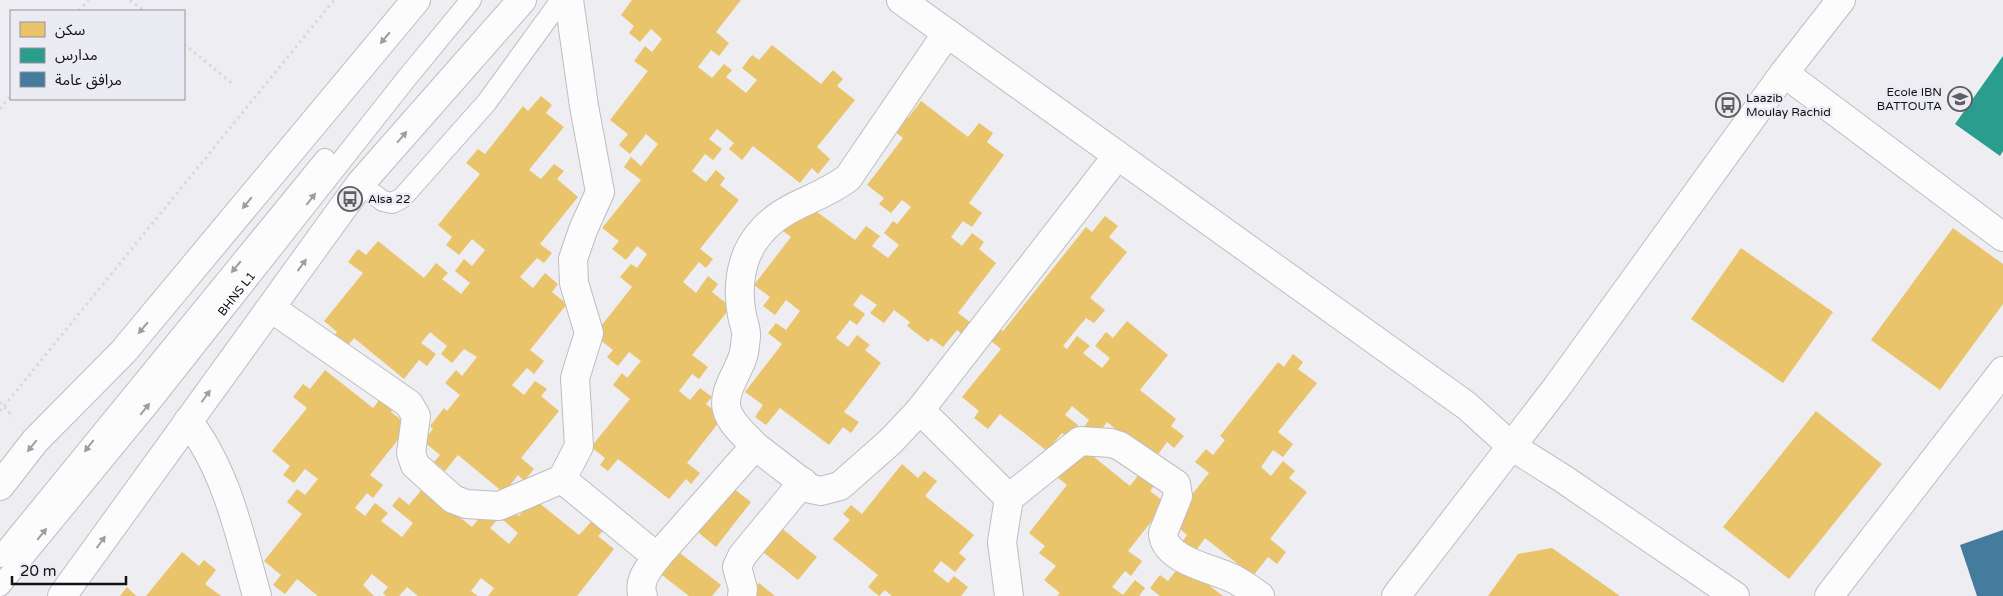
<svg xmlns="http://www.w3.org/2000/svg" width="2003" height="596" viewBox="0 0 2003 596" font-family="'Varela Round','Noto Sans Arabic',sans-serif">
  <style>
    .homes { fill: #e9c46a }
    .schools { fill: #2a9d8f }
    .public { fill: #457b9d }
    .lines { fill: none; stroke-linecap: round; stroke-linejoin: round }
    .service-casing { stroke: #bebec1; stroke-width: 22 }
    .minor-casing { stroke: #bebec1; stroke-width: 30 }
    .tertiary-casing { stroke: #bebec1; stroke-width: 30 }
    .path { stroke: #d9d9da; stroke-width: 3; stroke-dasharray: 2.5 4; stroke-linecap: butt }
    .service { stroke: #fcfcfd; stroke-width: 20 }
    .minor { stroke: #fcfcfd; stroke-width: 28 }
    .tertiary { stroke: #fcfcfd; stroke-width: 28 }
    .oneway { fill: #9e9ea0 }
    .labels { text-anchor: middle; stroke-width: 5; stroke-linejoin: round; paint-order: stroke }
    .poi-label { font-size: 12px; fill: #121215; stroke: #ebebf4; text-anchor: start }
    .street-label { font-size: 12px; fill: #121215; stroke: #ebebf4 }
  </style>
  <rect width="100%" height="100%" fill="#ededf2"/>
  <g class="homes">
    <polygon points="632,0 741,0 716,32 729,43 719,56 711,50 698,67 712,78 724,64 732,70 726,77 746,93 757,80 742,68 752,55 759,60 772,45 821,84 833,70 843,79 837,86 855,100 817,147 830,159 818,174 812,168 800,183 753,146 742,160 729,149 734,143 717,129 709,139 722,149 713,160 705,154 692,171 706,182 716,170 725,178 720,185 739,200 700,249 713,259 706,268 699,262 683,282 696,293 708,276 718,284 712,292 731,307 692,355 708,367 699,379 692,374 679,391 690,400 700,388 712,397 706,404 723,417 687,463 700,473 691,484 686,479 669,499 618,459 608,471 600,465 605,458 591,447 630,399 613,385 622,373 627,378 641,361 629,352 618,366 607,357 613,350 594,335 632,287 620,277 631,264 637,268 647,254 637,246 626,260 612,249 619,241 602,228 641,180 624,167 631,157 641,166 658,144 646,134 630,154 619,145 628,134 610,120 648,71 634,61 645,46 652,52 662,39 651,29 640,42 629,33 634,26 621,15"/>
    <polygon points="541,96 552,105 546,113 564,127 529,170 541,179 554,164 564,171 557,179 578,197 540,244 552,253 544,263 537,258 520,277 533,288 545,273 558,284 552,292 567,304 530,350 544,361 534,374 527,368 512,385 524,395 535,381 547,389 541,396 559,411 521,458 534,469 524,481 518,475 504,493 458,455 445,471 434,462 440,455 423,441 433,429 430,426 444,408 447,411 460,395 445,383 456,370 462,376 477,357 464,349 452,363 441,354 447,346 430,332 421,343 436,354 427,366 419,360 404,379 354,338 345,349 332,339 337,332 324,321 363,273 348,262 358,249 366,255 378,241 424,278 436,263 448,273 442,279 461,294 470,283 455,271 464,259 472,266 485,250 472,239 459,255 446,245 452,237 438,225 480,174 466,163 478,149 485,154 523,106 528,111"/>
    <polygon points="921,101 968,137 979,123 993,133 987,142 1004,155 969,203 982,213 972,227 963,221 951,237 962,246 972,233 984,242 979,249 996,263 958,313 974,325 965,337 957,330 943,347 931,338 928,342 907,326 910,322 894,310 884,323 870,313 877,305 861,294 853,305 865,314 857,325 850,320 836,338 848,347 857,335 870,345 865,350 881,363 844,412 859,422 851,433 843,427 829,445 780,408 766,425 755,417 763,405 745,392 782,344 768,333 776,323 786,330 800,311 786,300 775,315 763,306 770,297 754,285 791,237 783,231 805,203 855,240 866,226 880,236 872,246 888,258 899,245 884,233 893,221 897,224 911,207 902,200 891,213 879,204 884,198 867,185 903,138 889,127 900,112 908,118"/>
    <polygon points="1105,216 1118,226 1109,237 1127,252 1090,298 1105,310 1094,323 1086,318 1063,346 1067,349 1077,336 1090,346 1083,353 1102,368 1110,358 1095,346 1106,332 1113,338 1127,321 1168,355 1140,390 1176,419 1171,426 1184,436 1174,448 1167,442 1154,460 1107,422 1096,437 1084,427 1089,420 1072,406 1065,415 1078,425 1068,437 1062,433 1047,451 1000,414 988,429 974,418 979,411 962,397 1001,349 986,337 995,325 1003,331 1086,227 1092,232"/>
    <polygon points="1953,228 2003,264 2003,304 1940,390 1871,340"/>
    <polygon points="1741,248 1833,312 1783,383 1691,319"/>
    <polygon points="1293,354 1303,362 1298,369 1317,383 1278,432 1293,444 1283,457 1273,450 1261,467 1271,476 1283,461 1295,471 1289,478 1307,492 1270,539 1286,552 1277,564 1268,557 1253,576 1205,538 1195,552 1182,542 1187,535 1171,521 1209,473 1195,462 1206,449 1213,455 1225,440 1220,436 1278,362 1284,367"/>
    <polygon points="325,370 373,408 383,395 396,405 391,412 409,426 370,475 383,485 373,498 367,493 355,508 365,516 375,503 388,513 381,521 402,537 413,523 392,506 399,497 409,505 423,488 472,527 485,511 497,520 490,528 509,544 518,533 503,520 511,510 519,516 533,498 579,535 591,522 603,531 598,536 614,549 577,596 488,596 494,588 481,578 471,591 478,596 418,596 407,587 399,596 386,596 383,593 388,587 372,574 363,585 374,596 318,596 297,579 285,594 273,585 281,575 264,561 302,514 287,502 297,489 305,495 318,479 305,469 294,483 283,475 290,466 272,451 307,408 293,397 303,384 310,389"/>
    <polygon points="1816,411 1882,464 1789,579 1723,527"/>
    <polygon points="1084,449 1130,486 1143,469 1158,481 1150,491 1166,503 1128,551 1142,561 1131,576 1125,571 1112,587 1123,595 1135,580 1145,588 1139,596 1057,596 1060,593 1044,580 1056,566 1039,553 1045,546 1029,533 1067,485 1052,473"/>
    <polygon points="902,464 918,478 924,471 937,481 925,496 974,535 959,553 966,559 955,572 941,561 933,571 948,583 954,576 968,587 961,596 892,596 885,590 879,596 868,587 878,575 833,539 850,520 843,514 851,505 862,514"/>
    <polygon points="729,485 751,502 716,547 694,529"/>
    <polygon points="774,522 817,557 798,580 754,545"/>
    <polygon points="1552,548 1620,596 1488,596 1518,554"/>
    <polygon points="676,550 721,585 712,596 689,596 658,572"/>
    <polygon points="182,552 199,566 204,560 216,570 205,584 221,596 146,596"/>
    <polygon points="1181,564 1223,596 1160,596 1150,588 1160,575 1168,581"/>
    <polygon points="759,583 775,596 748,596"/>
    <polygon points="127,587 134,594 137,596 120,596"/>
  </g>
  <polygon class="schools" points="2003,56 2003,151 2000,156 1955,124"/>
  <polygon class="public" points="2003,530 2003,596 1977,596 1960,545"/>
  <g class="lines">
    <defs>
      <g id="service">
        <polyline points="360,184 383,201 392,203 402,198 487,102 561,0"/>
        <polyline points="0,557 325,159"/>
        <path id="s1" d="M0,586L152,401L406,79L471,0"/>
      </g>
      <g id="minor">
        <polyline points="569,0 584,106 600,192 583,230 573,259 574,283 589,333 575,378 579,446 562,479 657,557"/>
        <polyline points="901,0 1467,406 1511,446 1562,478 1735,596"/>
        <polyline points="1784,73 2003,237"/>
        <polyline points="271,308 409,404 416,416 411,453 415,465 453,499 466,504 499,506 562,479"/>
        <polyline points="920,410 1009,498 1002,542 1009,596"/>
        <path d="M188,421C227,471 240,536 257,596"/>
        <path d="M755,446C745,435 731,424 727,410C722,392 738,373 743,356C745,350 745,343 746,337C747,330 743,322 742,315C737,290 740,262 754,241C780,203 815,203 848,178L947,33"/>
        <path d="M1009,498L1080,441L1111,443L1120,446L1176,484L1178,496L1163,533C1164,561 1215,569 1234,579C1243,584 1252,590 1260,596"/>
        <path d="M643,596C637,581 649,568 657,557L755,446L811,489L821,491L840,486L891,441L920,410L1117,156"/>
        <polyline points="742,596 743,589 737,567 742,556 803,482"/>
        <polyline points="1396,596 1557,387 1784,73 1841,0"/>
        <polyline points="1829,596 2003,371"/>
      </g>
      <g id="tertiary">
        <polyline points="0,486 35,441 123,352 416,0"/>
        <polyline points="62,596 360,184 522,0"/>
      </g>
    </defs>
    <use href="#service" class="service-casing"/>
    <use href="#minor" class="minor-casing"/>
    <use href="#tertiary" class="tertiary-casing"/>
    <g class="path">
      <polyline points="130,0 144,11"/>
      <polyline points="79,11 88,0"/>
      <polyline points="184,44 233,84"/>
      <polyline points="0,109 11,95"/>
      <polyline points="0,402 13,417"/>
      <polyline points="0,411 334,0"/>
    </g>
    <use href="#service" class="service"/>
    <use href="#minor" class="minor"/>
    <use href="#tertiary" class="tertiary"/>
  </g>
  <defs><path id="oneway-solid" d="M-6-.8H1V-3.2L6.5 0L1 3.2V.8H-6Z" transform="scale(1.25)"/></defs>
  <g class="oneway">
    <use href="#oneway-solid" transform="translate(385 38) rotate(130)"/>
    <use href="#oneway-solid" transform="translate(402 137) rotate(-49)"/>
    <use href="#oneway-solid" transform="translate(311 199) rotate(-52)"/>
    <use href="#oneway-solid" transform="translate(247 203) rotate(130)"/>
    <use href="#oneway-solid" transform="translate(302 265) rotate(-54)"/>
    <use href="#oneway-solid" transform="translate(236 267) rotate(130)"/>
    <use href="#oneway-solid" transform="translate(143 328) rotate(130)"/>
    <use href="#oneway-solid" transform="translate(206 396) rotate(-54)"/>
    <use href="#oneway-solid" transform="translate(145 409) rotate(-51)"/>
    <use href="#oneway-solid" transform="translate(32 446) rotate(129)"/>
    <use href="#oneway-solid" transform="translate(89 446) rotate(128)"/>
    <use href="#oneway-solid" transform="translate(42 534) rotate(-51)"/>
    <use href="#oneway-solid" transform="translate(101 542) rotate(-54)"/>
  </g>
  <defs>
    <symbol id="school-ring" viewBox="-11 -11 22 22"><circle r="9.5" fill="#ebebf4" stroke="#5f5f62" stroke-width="1.5"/><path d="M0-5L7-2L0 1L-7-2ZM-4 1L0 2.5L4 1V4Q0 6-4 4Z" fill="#5f5f62"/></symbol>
    <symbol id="bus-ring" viewBox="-11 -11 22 22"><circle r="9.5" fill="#ebebf4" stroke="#5f5f62" stroke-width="1.5"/><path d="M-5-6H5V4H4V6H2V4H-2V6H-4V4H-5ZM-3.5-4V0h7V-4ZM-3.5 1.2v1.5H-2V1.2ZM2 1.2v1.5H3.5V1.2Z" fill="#5f5f62"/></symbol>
  </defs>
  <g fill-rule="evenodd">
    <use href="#school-ring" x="1946" y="85" width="28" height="28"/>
    <use href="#bus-ring" x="1714" y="91" width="28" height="28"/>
    <use href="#bus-ring" x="336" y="185" width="28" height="28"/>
  </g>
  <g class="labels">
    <g class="poi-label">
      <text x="1942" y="96" text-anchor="end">Ecole IBN<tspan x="1942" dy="14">BATTOUTA</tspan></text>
      <text x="1746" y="102">Laazib<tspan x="1746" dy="14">Moulay Rachid</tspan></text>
      <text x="368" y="203">Alsa 22</text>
    </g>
    <g class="street-label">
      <text dy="4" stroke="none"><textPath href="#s1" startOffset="376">BHNS L1</textPath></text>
    </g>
  </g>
  <rect x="10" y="10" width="175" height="90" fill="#ebebf4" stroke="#94949b"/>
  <rect x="20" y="22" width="25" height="15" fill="#e9c46a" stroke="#94949b"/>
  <text x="55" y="35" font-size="15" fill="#121215">سكن</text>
  <rect x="20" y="48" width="25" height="15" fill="#2a9d8f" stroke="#94949b"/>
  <text x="55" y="60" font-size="15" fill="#121215">مدارس</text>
  <rect x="20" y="72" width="25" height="15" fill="#457b9d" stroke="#94949b"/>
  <text x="55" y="85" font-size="15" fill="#121215">مرافق عامة</text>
  <path d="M12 576v8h114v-8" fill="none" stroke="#121215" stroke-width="2.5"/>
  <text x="20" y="576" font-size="15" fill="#121215" stroke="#ebebf4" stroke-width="4" paint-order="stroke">20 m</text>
</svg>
